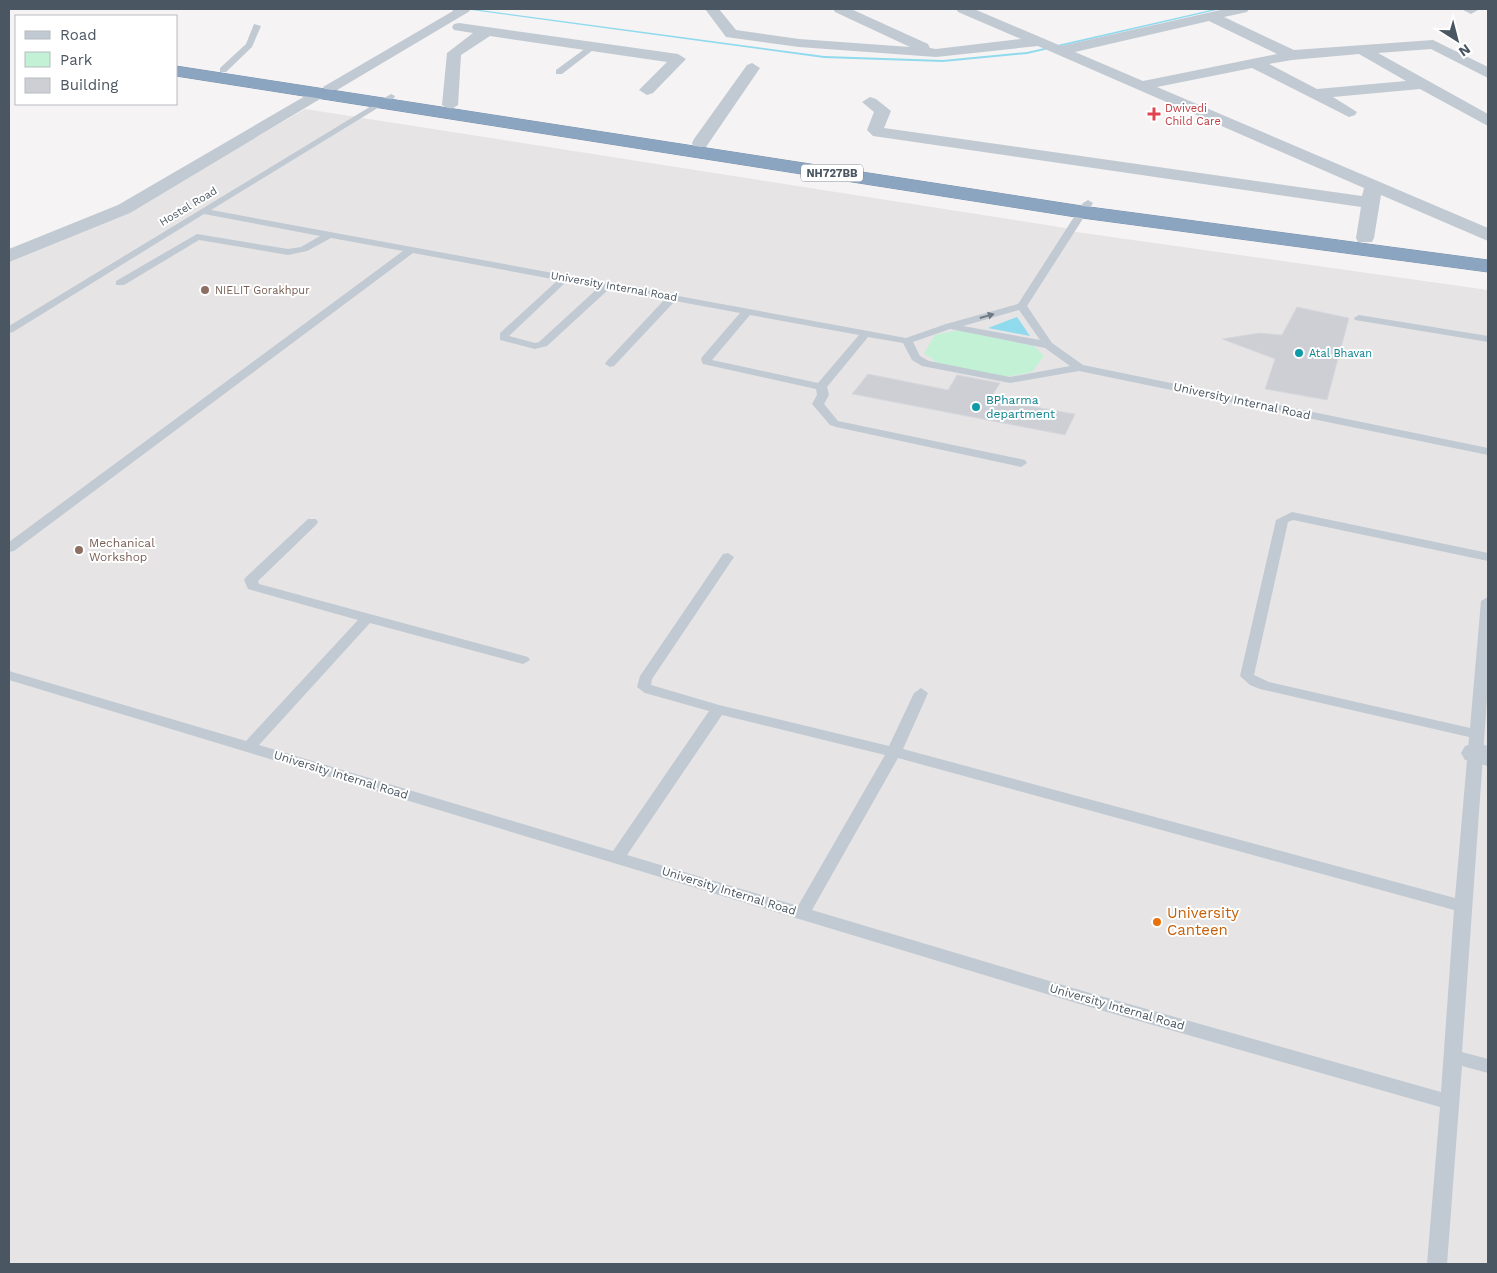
<svg xmlns="http://www.w3.org/2000/svg" width="1497" height="1273" viewBox="0 0 1497 1273" font-family="'Work Sans',sans-serif">
  <style>
    .education { fill: #e6e4e5 }
    .green { fill: #c3f1d5 }
    .water { fill: #90daee }
    .lines { fill: none; stroke-linecap: round; stroke-linejoin: round }
    .stream { fill: #90daee; fill-rule: evenodd }
    .building { fill: #cdcfd5; stroke: #d7d9de }
    .highway-casing { stroke: #7690ad; stroke-width: 1 }
    .lane { fill: #c1cad2; fill-rule: evenodd }
    .street { fill: #c1cad2; fill-rule: evenodd }
    .highway { fill: #8ba5c1; fill-rule: evenodd }
    .oneway { fill: #6e7983 }
    .health-dot { fill: #e0444e; stroke: #fff; stroke-width: 2 }
    .education-dot { fill: #8d6e63; stroke: #fff; stroke-width: 2 }
    .culture-dot { fill: #0f9aa8; stroke: #fff; stroke-width: 2 }
    .food-dot { fill: #e8710a; stroke: #fff; stroke-width: 2 }
    .labels { text-anchor: middle; stroke-width: 4; stroke-linejoin: round; paint-order: stroke }
    .far-health-label { font-size: 11px; fill: #be3a42; stroke: #fff; text-anchor: start }
    .shield { fill: #fff; stroke: #808990; stroke-width: 1 }
    .shield-label { font-size: 11px; font-weight: bold; fill: #4a5661 }
    .far-street-label { font-size: 11px; fill: #4a5661; stroke: #fff }
    .far-education-label { font-size: 11px; fill: #785e54; stroke: #fff; text-anchor: start }
    .far-culture-label { font-size: 11px; fill: #0d838f; stroke: #fff; text-anchor: start }
    .culture-label { font-size: 12px; fill: #0d838f; stroke: #fff; text-anchor: start }
    .street-label { font-size: 12px; fill: #4a5661; stroke: #fff }
    .education-label { font-size: 12px; fill: #785e54; stroke: #fff; text-anchor: start }
    .near-food-label { font-size: 15px; fill: #c56008; stroke: #fff; text-anchor: start }
  </style>
  <rect width="100%" height="100%" fill="#f5f3f3"/>
  <polygon class="education" points="305,109 1072,229 1069,231 1488,290 1488,1264 9,1264 9,253 118,208 240,140 248,142"/>
  <polygon class="green" points="958,330 1034,346 1044,356 1032,372 1005,377 942,366 924,353 935,335"/>
  <polygon class="water" points="1017,317 1030,336 988,328"/>
  <g class="lines">
    <polygon class="stream" points="464,9 473,9 824,56 943,60 1027,52 1215,9 1221,9 1027,54 943,62 824,58"/>
  </g>
  <g class="building">
    <polygon points="1297,307 1349,318 1327,400 1265,389 1275,359 1222,339 1259,333 1282,335"/>
    <polygon points="868,374 948,390 957,375 1000,383 990,399 1075,414 1065,435 852,394"/>
  </g>
  <g class="lines">
    <defs>
      <polygon id="highway" points="176,66 1082,206 1488,260 1488,272 1082,218 176,76"/>
    </defs>
    <use href="#highway" class="highway-casing"/>
    <g class="lane">
      <polygon points="254,24 261,26 252,47 226,72 220,72 220,68 246,44"/>
      <polygon points="590,45 597,47 562,74 556,74 556,70"/>
      <path d="M391,94L395,96L394,98L211,210L906,338L946,324L1018,304L1083,203L1088,200L1093,203L1027,306L1052,343L1083,365L1488,448V455L1079,371L1010,383L922,366L912,360L903,343L868,337L827,387L829,395L824,404L838,421L1025,460L1027,463L1021,467L836,427L830,425L812,404L817,395L816,389L703,364L701,359L702,357L740,313L675,301L614,366L610,367L605,364L606,362L665,299L609,289L547,346L535,349L500,340V333L558,280L413,253L14,551L9,552V542L403,251L331,238L307,251L288,255L199,240L124,285H116V281L197,234L288,249L301,247L320,236L204,214L13,332L9,333V326ZM567,281L599,287L539,342L535,343L509,336ZM1019,310L1040,340L963,326ZM750,315L859,335L818,383L712,360ZM950,329L1045,348L1070,366L1010,377L929,361L920,356L913,342Z"/>
      <polygon points="1359,315 1488,336 1488,342 1355,320 1354,318"/>
      <path d="M1292,512L1488,553V561L1293,520L1288,522L1254,675L1269,682L1470,728L1481,601L1488,597V685L1462,1052L1488,1059V1073L1462,1066L1447,1264H1427L1440,1107L1083,1005L9,680V671L246,741L358,620L248,589L244,580L246,577L308,519H316L318,522L316,525L258,581L259,584L528,657L530,660L523,664L370,623L259,745L613,851L709,711L645,693L637,687L640,676L723,554L728,553L734,557L652,679L651,685L719,705L889,746L914,693L921,688L928,693L903,749L1455,898L1469,737L1260,689L1250,685L1240,676L1276,520ZM722,715L885,755L798,906L627,855ZM898,758L1454,910L1441,1092L1083,991L812,910Z"/>
    </g>
    <g class="street">
      <polygon points="452,9 468,9 470,11 337,90 325,90 323,87 453,11"/>
      <path d="M705,9H719L736,30L799,39L910,47L835,12L833,9H851L928,44L930,48L936,49L1021,39L958,12L956,9H974L1061,46L1225,9H1249L1247,12L1224,17L1294,50L1433,40L1488,67V78L1431,49L1378,53L1488,114V126L1420,89L1333,97L1357,112L1355,115L1349,117L1252,68L1157,87L1488,228V241L1381,195L1374,238L1372,242H1358L1356,238L1361,207L873,136L867,130L874,112L862,102L870,97L876,99L891,111L884,128L1362,196L1364,188L1038,46L936,57L799,47L726,37ZM1209,21L1277,54L1143,81L1075,52ZM1359,54L1406,81L1317,89L1269,64L1292,60Z"/>
      <polygon points="1461,9 1477,9 1478,10 1471,14"/>
      <polygon points="459,23 678,54 686,59 653,93 647,95 639,90 667,62 490,36 461,55 458,105 450,110 442,105 447,53 473,33 454,30 452,27 454,24"/>
      <polygon points="752,63 760,68 706,147 694,147 692,143 694,139 747,65"/>
      <polygon points="319,88 325,90 327,93 325,96 130,213 9,262 9,249 118,205"/>
      <polygon points="1476,743 1488,746 1488,766 1465,760 1461,753 1465,746"/>
    </g>
    <use href="#highway" class="highway"/>
  </g>
  <defs><path id="oneway-solid" d="M-6-.8H1V-3.2L6.5 0L1 3.2V.8H-6Z" transform="scale(1.25)"/></defs>
  <use class="oneway" href="#oneway-solid" transform="translate(987 316) rotate(-16)"/>
  <path class="health-dot" d="M1151.5 106.5h5v5h5v5h-5v5h-5v-5h-5v-5h5z"/>
  <g class="education-dot">
    <circle cx="205" cy="290" r="5"/>
    <circle cx="79" cy="550" r="5"/>
  </g>
  <g class="culture-dot">
    <circle cx="1299" cy="353" r="5"/>
    <circle cx="976" cy="407" r="5"/>
  </g>
  <circle class="food-dot" cx="1157" cy="922" r="5"/>
  <g class="labels">
    <g class="far-health-label">
      <text x="1165" y="112">Dwivedi<tspan x="1165" dy="13">Child Care</tspan></text>
    </g>
    <rect class="shield" x="801" y="164.5" width="62" height="17" rx="4"/>
    <g class="shield-label">
      <text x="832" y="177">NH727BB</text>
    </g>
    <g class="far-street-label">
      <text transform="translate(188 206) rotate(-31)" y="4">Hostel Road</text>
      <text transform="translate(614 286) rotate(10)" y="4">University Internal Road</text>
    </g>
    <g class="far-education-label">
      <text x="215" y="294">NIELIT Gorakhpur</text>
    </g>
    <g class="far-culture-label">
      <text x="1309" y="357">Atal Bhavan</text>
    </g>
    <g class="culture-label">
      <text x="986" y="404">BPharma<tspan x="986" dy="14">department</tspan></text>
    </g>
    <g class="street-label">
      <text transform="translate(1242 401) rotate(12)" y="4">University Internal Road</text>
      <text transform="translate(341 775) rotate(17)" y="4">University Internal Road</text>
      <text transform="translate(729 891) rotate(17)" y="4">University Internal Road</text>
      <text transform="translate(1117 1007) rotate(16)" y="4">University Internal Road</text>
    </g>
    <g class="education-label">
      <text x="89" y="547">Mechanical<tspan x="89" dy="14">Workshop</tspan></text>
    </g>
    <g class="near-food-label">
      <text x="1167" y="918">University<tspan x="1167" dy="17">Canteen</tspan></text>
    </g>
  </g>
  <rect width="1497" height="1273" fill="none" stroke="#4a5661" stroke-width="20"/>
  <rect x="15" y="15" width="162" height="90" fill="#ffffff" stroke="#b7bbc0"/>
  <rect x="25" y="31" width="25" height="8" fill="#c1cad2" stroke="#b7bbc0"/>
  <text x="60" y="40" font-size="15" fill="#4a5661">Road</text>
  <rect x="25" y="52" width="25" height="15" fill="#c3f1d5" stroke="#b7bbc0"/>
  <text x="60" y="65" font-size="15" fill="#4a5661">Park</text>
  <rect x="25" y="78" width="25" height="15" fill="#cdcfd5" stroke="#b7bbc0"/>
  <text x="60" y="90" font-size="15" fill="#4a5661">Building</text>
  <g transform="translate(1457 40) rotate(144)" stroke="#ffffff" stroke-width="4" paint-order="stroke">
  <path d="M0-4L9 19L0 12L-9 19Z" fill="#4a5661"/>
  <text y="-8" font-size="14" font-weight="bold" text-anchor="middle" fill="#4a5661">N</text>
  </g>
</svg>
